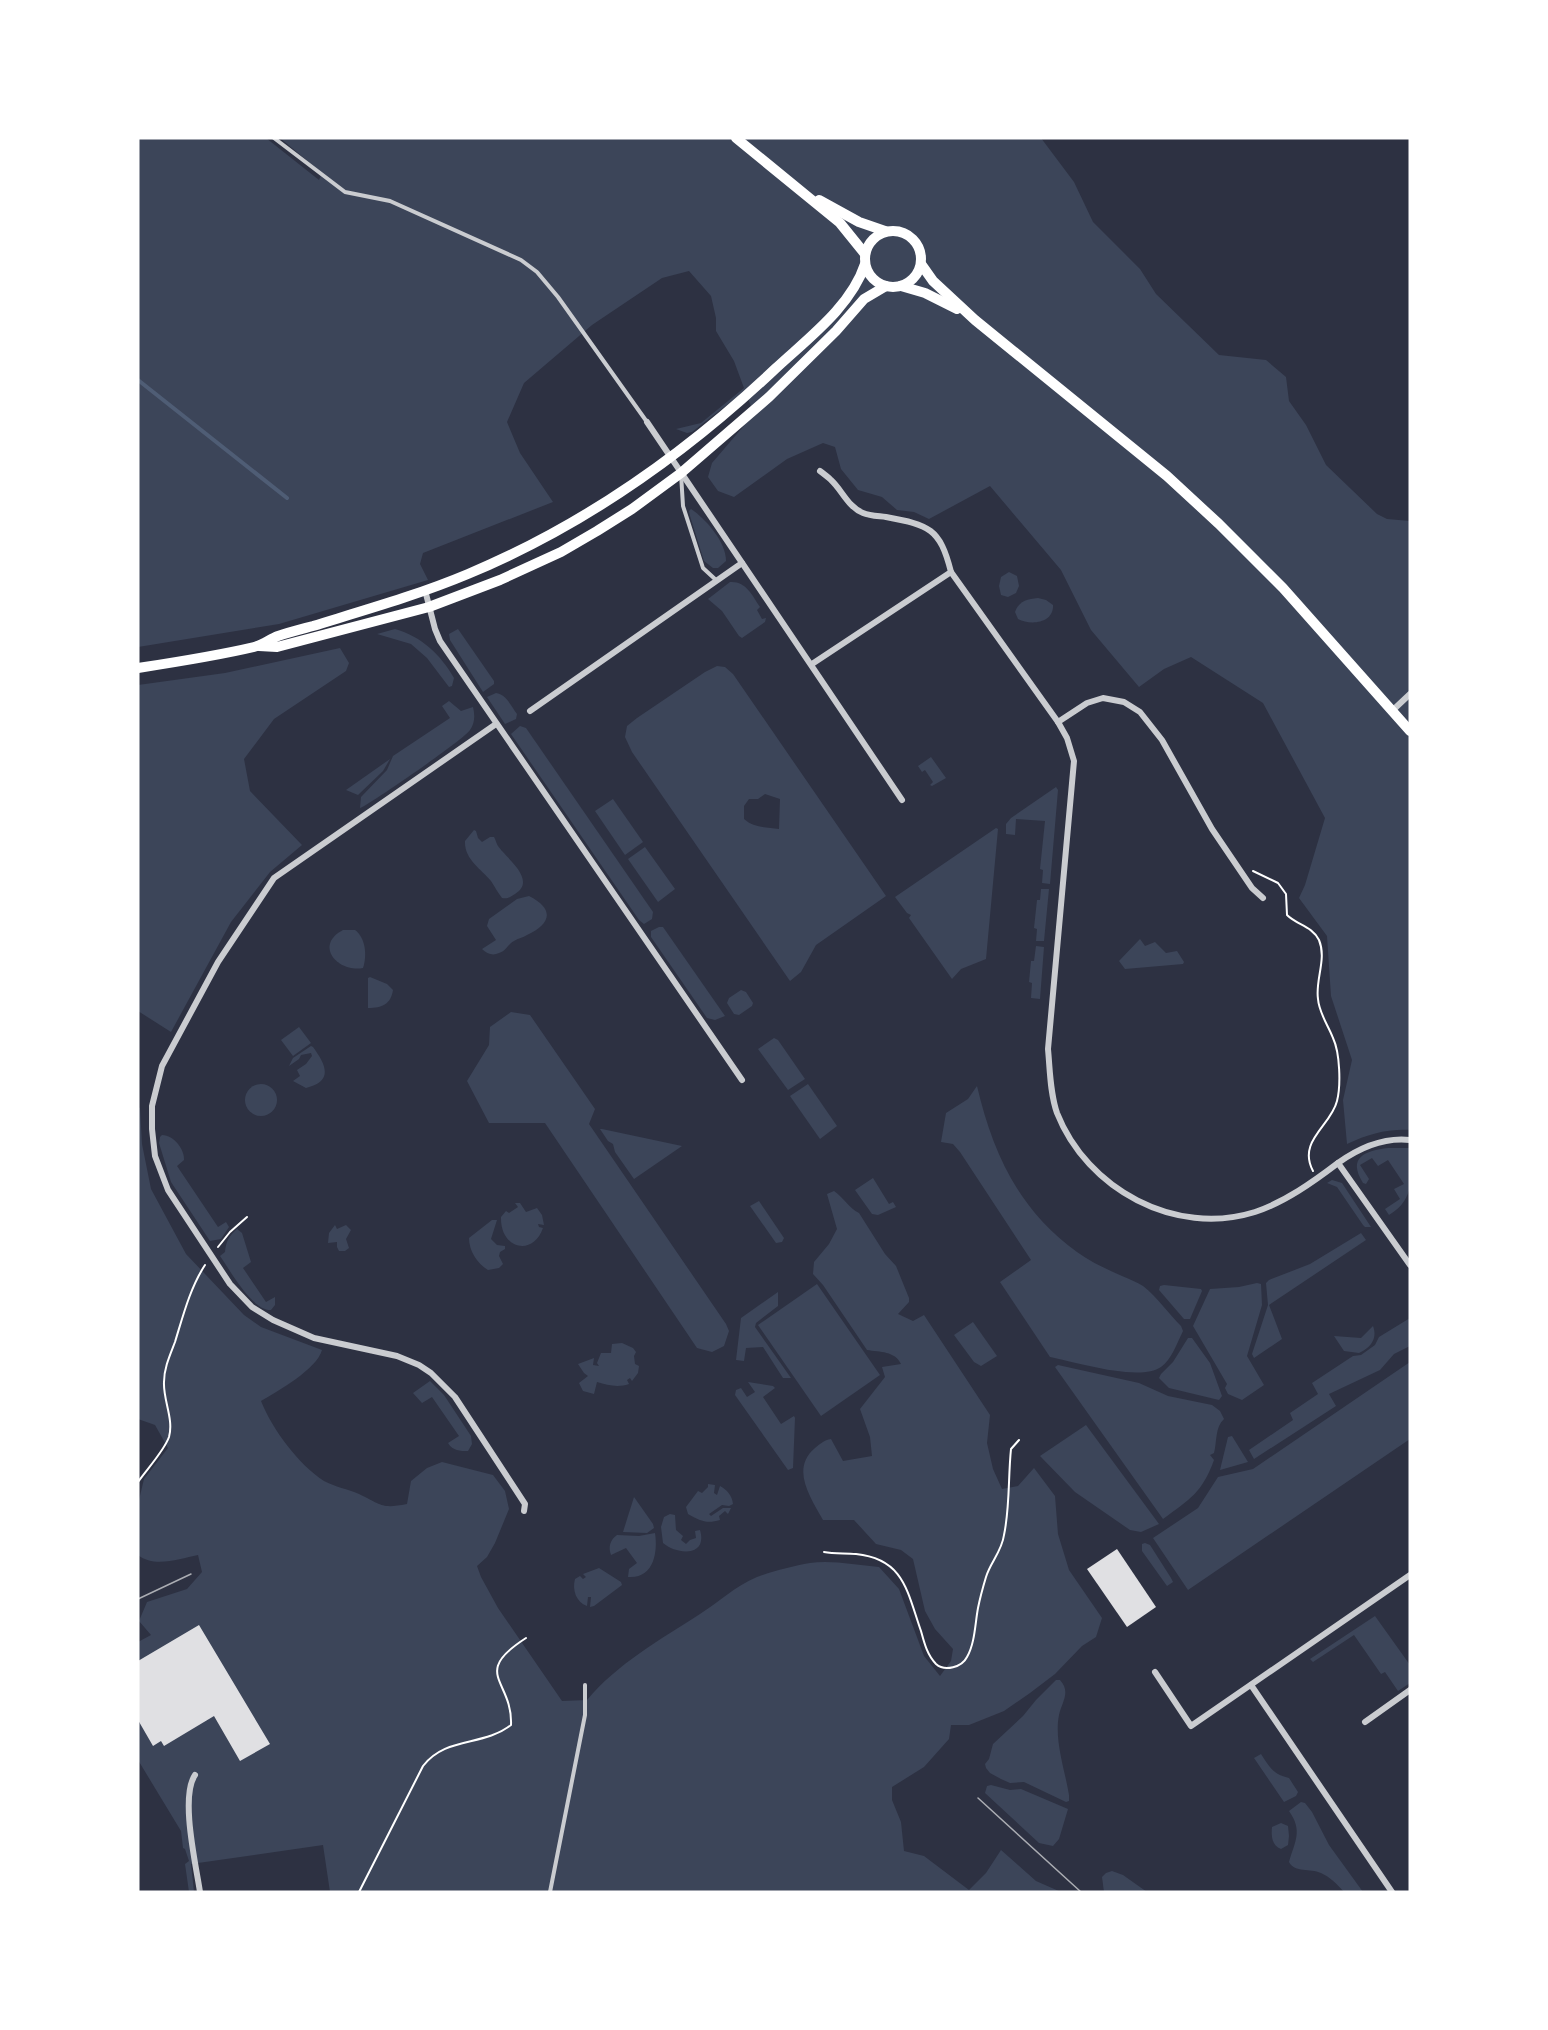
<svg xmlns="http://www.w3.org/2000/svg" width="1548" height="2030" viewBox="0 0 1548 2030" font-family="'Source Serif 4',serif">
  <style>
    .green { fill: #3c4559; fill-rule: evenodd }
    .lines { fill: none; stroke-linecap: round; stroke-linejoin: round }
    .stream { stroke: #4f5d75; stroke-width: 4 }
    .building { fill: #e0e0e3 }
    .path { stroke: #fff; stroke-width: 2 }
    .service { stroke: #caccd0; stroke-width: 4 }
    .minor { stroke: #caccd0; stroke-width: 6 }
    .secondary { stroke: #fff; stroke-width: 10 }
    .tram { stroke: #abadb3; stroke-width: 1.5 }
  </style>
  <rect width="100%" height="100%" fill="#2d3142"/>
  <g class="green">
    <path d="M138,138H266L319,180L322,173L280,138H1041L1074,182L1093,222L1140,269L1156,294L1219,355L1266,360L1286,377L1289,401L1306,425L1326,465L1377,514L1387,519L1410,521V1130C1386,1129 1369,1134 1347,1144L1343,1100L1352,1060L1331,996L1327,936L1299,898L1305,885L1325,818L1263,703L1191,657L1164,669L1139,687L1091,630L1061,570L990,486L929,519L914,512L897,510L882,497L858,490L841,469L835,447L823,443L787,459L734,497L718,491L708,477L712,463L754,414L745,391L692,432L687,433L676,429L701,423L744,388L734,361L716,331V318L711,296L689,271L662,278L592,325L524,383L507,422L520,453L553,502L423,553L420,564L428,580L279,624L138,647Z"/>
    <path d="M691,509C706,519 726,542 726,561L718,568H713L704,561L690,516L689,511Z"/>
    <polygon points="1009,572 1017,576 1019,586 1016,593 1008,597 1001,595 999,586 1001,577"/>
    <path d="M730,582C746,581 752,595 760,607L757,610L762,619L766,618L765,622L742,638L739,636L722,611L708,599Z"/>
    <path d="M1038,598L1046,600L1053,605C1054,623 1031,626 1018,619L1015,612C1019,601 1027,599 1038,598Z"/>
    <path d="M395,629C421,636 441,655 454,678L452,686L449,687L427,658L411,644L377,634Z"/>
    <polygon points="458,629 494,681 494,684 483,692 450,640 449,634"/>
    <polygon points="340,648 349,663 346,671 274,719 244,759 250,791 302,845 270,872 231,922 171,1032 138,1011 138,685 225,673"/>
    <path d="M717,666L725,667L733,674L886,896L816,945L801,972L790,981L632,752L625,737L627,726L637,718L705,672ZM765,794L780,799L779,829C766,827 754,828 744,819V806L749,799H758Z"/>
    <path d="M496,693C506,694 511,706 517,714L516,719L505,724L487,697Z"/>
    <path d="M449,701L461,711L473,707C475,715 475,723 470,730C466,738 369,805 360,808L361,797L387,770L393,756L450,718L442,706Z"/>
    <polygon points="520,726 526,728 653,912 652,919 644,924 639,920 511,734"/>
    <polygon points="931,757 946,778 932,786 930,785 933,782 925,770 922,772 918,766"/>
    <polygon points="390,759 383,771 358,795 346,790"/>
    <polygon points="1056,787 1058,790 1050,884 1042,883 1043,870 1040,869 1045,821 1016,819 1015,835 1006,834 1006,824 1011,818"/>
    <polygon points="613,799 643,842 625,855 595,811"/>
    <polygon points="996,828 998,829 986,959 961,969 952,979 909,918 911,915 907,913 895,897"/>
    <path d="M474,830L476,831L478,838L482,842L490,837H494C495,838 497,845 498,846C505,857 538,880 515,894C510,897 508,899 502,898C498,893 495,887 491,881C481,869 464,859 465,841Z"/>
    <polygon points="645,847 675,889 658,902 628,859"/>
    <polygon points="1041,889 1049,889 1044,941 1036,941 1037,929 1034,928 1037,900 1040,900"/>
    <path d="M529,896C555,909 551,924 527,935C523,938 518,938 514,941C508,944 506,951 499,953C493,956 487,954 482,949L496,940L487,926L489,919L517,899Z"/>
    <polygon points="659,927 663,927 725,1016 715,1020 707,1018 651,937 651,931"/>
    <path d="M343,930H355C366,938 367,956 363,968C339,973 313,946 343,930Z"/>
    <polygon points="1140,939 1145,946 1155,942 1166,953 1177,951 1184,962 1183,964 1125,969 1119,961"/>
    <polygon points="1036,946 1044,947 1040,999 1031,998 1032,983 1029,982 1031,961 1034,961"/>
    <path d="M370,977L387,984L393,990C391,1004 382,1008 368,1008V978Z"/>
    <polygon points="741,990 746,992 753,1003 752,1006 739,1015 734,1014 727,1003 729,998"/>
    <polygon points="511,1012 530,1015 595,1109 589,1124 726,1324 729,1331 724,1346 712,1352 697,1348 545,1123 489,1123 467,1081 489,1045 490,1027"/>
    <polygon points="299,1027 311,1043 293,1056 281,1040"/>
    <polygon points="774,1038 778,1040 805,1079 788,1090 758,1049"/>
    <path d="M311,1046L313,1047C326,1065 334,1081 306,1088L293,1081L300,1076L297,1070L306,1064L312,1056L311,1053L301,1055L299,1059L289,1066L293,1058Z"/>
    <circle cx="261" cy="1100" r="16"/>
    <polygon points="808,1084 837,1126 820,1139 790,1096"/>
    <path d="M977,1086C993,1154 1019,1210 1077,1252C1091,1262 1106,1269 1122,1276C1129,1279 1137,1282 1143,1286C1157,1297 1168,1313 1181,1326L1183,1331C1177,1343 1172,1359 1161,1367C1140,1382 1075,1362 1050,1357L1000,1282L1031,1260L960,1152L953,1144L941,1142L946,1113L968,1099Z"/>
    <path d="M138,1107L140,1108L142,1144L151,1189L186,1254L244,1315L261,1327L322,1350C317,1369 278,1391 261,1401C272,1429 299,1465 324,1481C335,1487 348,1489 359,1494C382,1505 381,1509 407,1504L411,1481L427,1468L442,1462L493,1475L505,1491L509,1509L495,1543L487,1557L477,1566L481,1577L498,1608L562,1701L587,1700C617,1664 661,1639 700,1614C719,1602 735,1586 757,1577C773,1571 793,1566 810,1563C832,1560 856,1565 879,1567L899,1589L924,1656L940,1676L951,1661L953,1649L935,1629L925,1611L913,1559L901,1550L876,1544L854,1520H823C811,1498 790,1469 815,1448C820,1444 824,1440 831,1439L843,1461L872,1456L870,1437L860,1409L885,1377L882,1367L901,1364C895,1351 880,1352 867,1350L823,1285L813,1274L814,1262L829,1244L837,1229L827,1194L834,1191C844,1198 849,1208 859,1213L885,1254L896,1266L909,1298V1302L898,1314L913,1321L924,1315L990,1415L987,1443L993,1469L1002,1489L1018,1486L1034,1468L1055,1496L1058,1534L1069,1570L1102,1618L1096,1637L1082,1646L1055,1674L1030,1693L1004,1711L969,1725H951L949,1739L924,1767L892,1787V1800L901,1822L904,1851L924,1856L969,1890L986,1873L1001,1850L1036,1881L1061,1892H330L323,1845L191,1864L194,1892H189L185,1864L189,1861L185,1849L183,1848L181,1831L138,1760V1642L151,1635L139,1621L147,1602L187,1589L202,1572L198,1555C179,1559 154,1568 138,1555V1504L144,1479L168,1448L155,1425L138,1419Z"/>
    <polygon points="600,1129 602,1129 682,1146 634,1179 615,1152 613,1144 608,1141"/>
    <path d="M162,1135C174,1135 185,1150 184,1160L177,1166L218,1227L226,1222L229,1227L221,1239L210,1241L171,1182L159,1143L160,1137Z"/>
    <path d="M1388,1148H1410C1410,1176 1417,1198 1389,1215L1385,1209L1400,1199L1394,1189L1404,1184L1388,1160L1378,1166L1372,1158L1360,1165L1369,1179L1366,1184L1363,1183C1347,1157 1365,1151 1388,1148Z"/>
    <polygon points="873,1178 889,1204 893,1202 896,1207 878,1215 872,1214 855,1190"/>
    <polygon points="1332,1180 1342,1183 1371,1227 1365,1227 1363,1225 1337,1187 1327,1183"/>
    <polygon points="759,1201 784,1238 782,1242 776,1243 750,1206"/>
    <path d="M515,1203H520L526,1212L537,1208L542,1215L544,1225L538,1224L539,1227L543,1228C533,1257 500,1249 501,1217L506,1211L509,1213L518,1207Z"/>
    <path d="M492,1220H497L491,1239L497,1245L505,1246V1249L500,1252L499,1256L503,1264L499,1268L488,1270C477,1263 469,1251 469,1238Z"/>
    <polygon points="335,1225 337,1229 346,1225 351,1230 346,1239 349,1248 345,1251 339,1251 337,1247 337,1242 328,1243 329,1233"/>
    <path d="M237,1229L242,1233L251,1262L243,1268L266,1302L275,1297V1305L271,1310C252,1311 230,1270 220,1256L225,1252C226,1241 229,1236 237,1229Z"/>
    <polygon points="1361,1233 1366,1240 1269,1305 1282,1339 1254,1358 1252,1354 1268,1305 1266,1283 1269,1280 1310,1264"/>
    <polygon points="1257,1283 1261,1284 1262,1305 1247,1356 1264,1385 1242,1400 1228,1394 1225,1388 1227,1384 1193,1326 1210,1289 1239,1287"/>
    <polygon points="817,1284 880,1375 821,1416 758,1325"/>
    <polygon points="1164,1285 1201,1289 1202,1291 1190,1319 1184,1319 1159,1290 1160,1286"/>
    <polygon points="778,1292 778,1306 756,1323 755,1327 791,1378 783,1378 763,1347 746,1348 744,1361 736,1360 741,1318"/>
    <polygon points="1410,1318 1410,1346 1394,1354 1380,1370 1329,1394 1336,1406 1254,1459 1249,1450 1293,1420 1290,1413 1318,1394 1312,1383 1353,1356 1361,1355 1375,1345 1379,1337"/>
    <polygon points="973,1322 997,1356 981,1366 974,1362 954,1335"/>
    <path d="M1373,1326C1378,1339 1370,1348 1359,1353L1344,1351L1334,1336L1361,1338Z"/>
    <polygon points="1188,1338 1192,1338 1210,1363 1222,1396 1219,1400 1169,1388 1159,1378 1161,1374 1173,1362"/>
    <path d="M622,1343L633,1348L636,1352L634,1356L635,1364L639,1366L638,1373L632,1381L630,1378L627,1380L629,1384C617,1388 608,1385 597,1382L594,1394L583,1391L579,1383L588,1376L584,1373L578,1364L594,1358L593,1365L599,1366L597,1363L601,1353H611L612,1344Z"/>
    <polygon points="1410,1362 1410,1439 1188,1590 1153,1538 1198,1508 1218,1477 1253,1469"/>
    <path d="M1058,1365L1139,1383L1168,1396L1212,1405L1220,1411L1224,1419C1215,1427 1217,1441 1214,1453L1210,1455L1214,1460C1202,1493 1190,1499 1163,1519L1055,1367Z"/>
    <path d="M430,1381L444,1395L471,1436L472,1444L468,1451C460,1451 453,1451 448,1443L459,1436L432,1397L422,1403L413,1393Z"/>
    <polygon points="748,1382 773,1386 775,1388 763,1397 781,1424 794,1416 795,1418 793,1468 788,1470 735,1395 736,1390 741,1388 747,1397 755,1392"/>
    <polygon points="1086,1425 1159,1524 1141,1532 1130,1530 1075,1492 1040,1456"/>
    <polygon points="1232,1436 1248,1462 1220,1470 1228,1437"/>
    <path d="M708,1484L715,1485L714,1493L717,1495L720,1486C727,1490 732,1495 733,1504L729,1506L722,1505L709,1514L711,1516L723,1508H731L728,1514L725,1511L719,1516L720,1520C707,1524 700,1521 688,1514L686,1507L698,1491L702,1493L708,1487Z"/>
    <polygon points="634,1497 653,1524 654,1528 647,1533 623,1532"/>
    <path d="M670,1514L675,1515L676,1530L683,1536L681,1540L686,1544L690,1540L696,1538L695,1531L700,1530C708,1557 677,1555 663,1543L661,1527L664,1517Z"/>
    <path d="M655,1533C658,1552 654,1579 628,1577L629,1569L637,1563L626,1548L611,1555C608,1547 610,1540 617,1535L639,1536Z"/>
    <polygon points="1145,1543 1150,1545 1171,1578 1173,1582 1167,1586 1142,1551 1142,1544"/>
    <path d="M599,1568L621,1582L622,1585L594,1606L590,1607L591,1597H588L587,1606C576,1602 572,1590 575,1579L580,1576L583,1579L586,1577L583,1574Z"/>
    <polygon points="1375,1616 1410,1665 1410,1683 1398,1691 1385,1672 1381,1674 1354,1635 1313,1662 1310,1659"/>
    <path d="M1056,1680H1060C1071,1692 1062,1702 1059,1715C1054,1740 1065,1770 1069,1795V1801L1066,1802L1024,1782L1010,1783L1001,1779L990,1773L986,1768L985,1764L989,1759L993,1744L1023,1716L1036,1700Z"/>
    <path d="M1261,1754C1270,1768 1273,1774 1289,1778L1298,1792L1296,1796L1284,1802L1254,1758Z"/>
    <polygon points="991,1785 1010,1790 1021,1789 1068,1809 1059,1839 1053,1846 1039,1843 985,1793 987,1786"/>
    <path d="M1301,1802L1305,1803L1312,1812L1329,1845L1363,1892H1344C1337,1884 1330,1877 1321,1873C1310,1868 1295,1873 1289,1862C1295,1841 1303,1831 1289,1811Z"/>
    <path d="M1281,1823L1288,1826L1289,1836L1288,1845L1281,1849C1272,1846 1271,1836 1272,1827Z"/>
    <polygon points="1112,1871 1123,1875 1147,1892 1104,1892 1102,1877 1106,1873"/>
  </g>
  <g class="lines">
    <polyline class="stream" points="138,380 287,498"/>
  </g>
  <g class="building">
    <polygon points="1117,1549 1156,1607 1127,1627 1087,1569"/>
    <polygon points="199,1625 270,1744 240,1761 214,1716 164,1746 161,1741 153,1746 138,1720 138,1661"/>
  </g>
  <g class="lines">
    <g class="path">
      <path d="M1253,871L1278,883L1286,894L1287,915C1297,925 1312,926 1319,940C1327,959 1315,980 1318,999C1319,1013 1328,1025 1333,1038C1340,1053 1341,1085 1337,1101C1331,1126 1297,1141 1313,1171"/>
      <polyline points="218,1247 230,1232 247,1217"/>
      <path d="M138,1482C147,1469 164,1451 169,1437C174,1419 163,1400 164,1382C164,1368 170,1355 175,1342C183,1316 190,1288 205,1265"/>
      <path d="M824,1552C834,1554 845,1553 856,1554C904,1559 907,1591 921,1631C924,1642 927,1655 936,1664C945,1672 962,1667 967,1657C975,1643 975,1624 978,1608C980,1598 983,1587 986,1577C990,1563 1002,1551 1004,1535C1010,1507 1008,1478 1011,1449L1019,1440"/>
      <path d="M359,1892L423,1766C446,1736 483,1747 511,1725C513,1680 470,1674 526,1638"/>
    </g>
    <g class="service">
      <polyline points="274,138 345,192 390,201 521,260 537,272 558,297 647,422"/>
      <polyline points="681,474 683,506 703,568 716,580"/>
      <polyline points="550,1892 585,1715 585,1685"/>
    </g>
    <g class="minor">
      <polyline points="647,422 902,800"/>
      <path d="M951,572L1058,722L1067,738L1074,761L1048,1049C1050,1070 1050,1093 1057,1113C1087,1189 1175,1237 1255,1212C1285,1202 1313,1182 1338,1163"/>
      <polyline points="425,590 435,629 440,641 742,1080"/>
      <path d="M812,664L951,572C940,528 929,525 886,517C879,516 870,516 863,513C848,507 842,490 831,480C828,477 824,474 820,471"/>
      <polyline points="1393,710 1410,694"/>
      <polyline points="530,711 742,563"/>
      <polyline points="1058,722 1087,703 1103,698 1124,702 1140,712 1162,740 1212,829 1252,888 1263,898"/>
      <polyline points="496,724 274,878 218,962 162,1066 152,1106 152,1129 155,1156 168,1190 230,1284 252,1307 273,1320 314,1338 397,1356 419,1365 431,1373 455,1397 525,1504 524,1511"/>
      <path d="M1410,1140C1383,1137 1359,1148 1338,1163L1410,1265"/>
      <polyline points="1155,1672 1191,1726 1410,1575"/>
      <polyline points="1251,1685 1392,1892"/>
      <polyline points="1365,1722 1410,1690"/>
      <path d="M195,1775C180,1797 196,1865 200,1892"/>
    </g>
    <g class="secondary">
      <polyline points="736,138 840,223 865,254"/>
      <polyline points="819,200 859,222 885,231"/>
      <circle cx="893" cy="259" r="28"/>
      <polyline points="921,264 933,281 975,320 1167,476 1219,524 1283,588 1410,731"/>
      <polyline points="901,286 925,293 957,309"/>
      <polyline points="259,646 277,647 429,607 500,580 561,552 597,531 632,509 681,473 769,397 836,331 864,299 886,286"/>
      <path d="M138,668C177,662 216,656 254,647C263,645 270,639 278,636C290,632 302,629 313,626C365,610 418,595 468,574C583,526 685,454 775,369C807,339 851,307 865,264"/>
    </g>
    <g class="tram">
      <polyline points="138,1599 191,1574"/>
      <polyline points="978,1798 1081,1892"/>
    </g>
  </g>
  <rect width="1548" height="2030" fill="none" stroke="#ffffff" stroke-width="279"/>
</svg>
